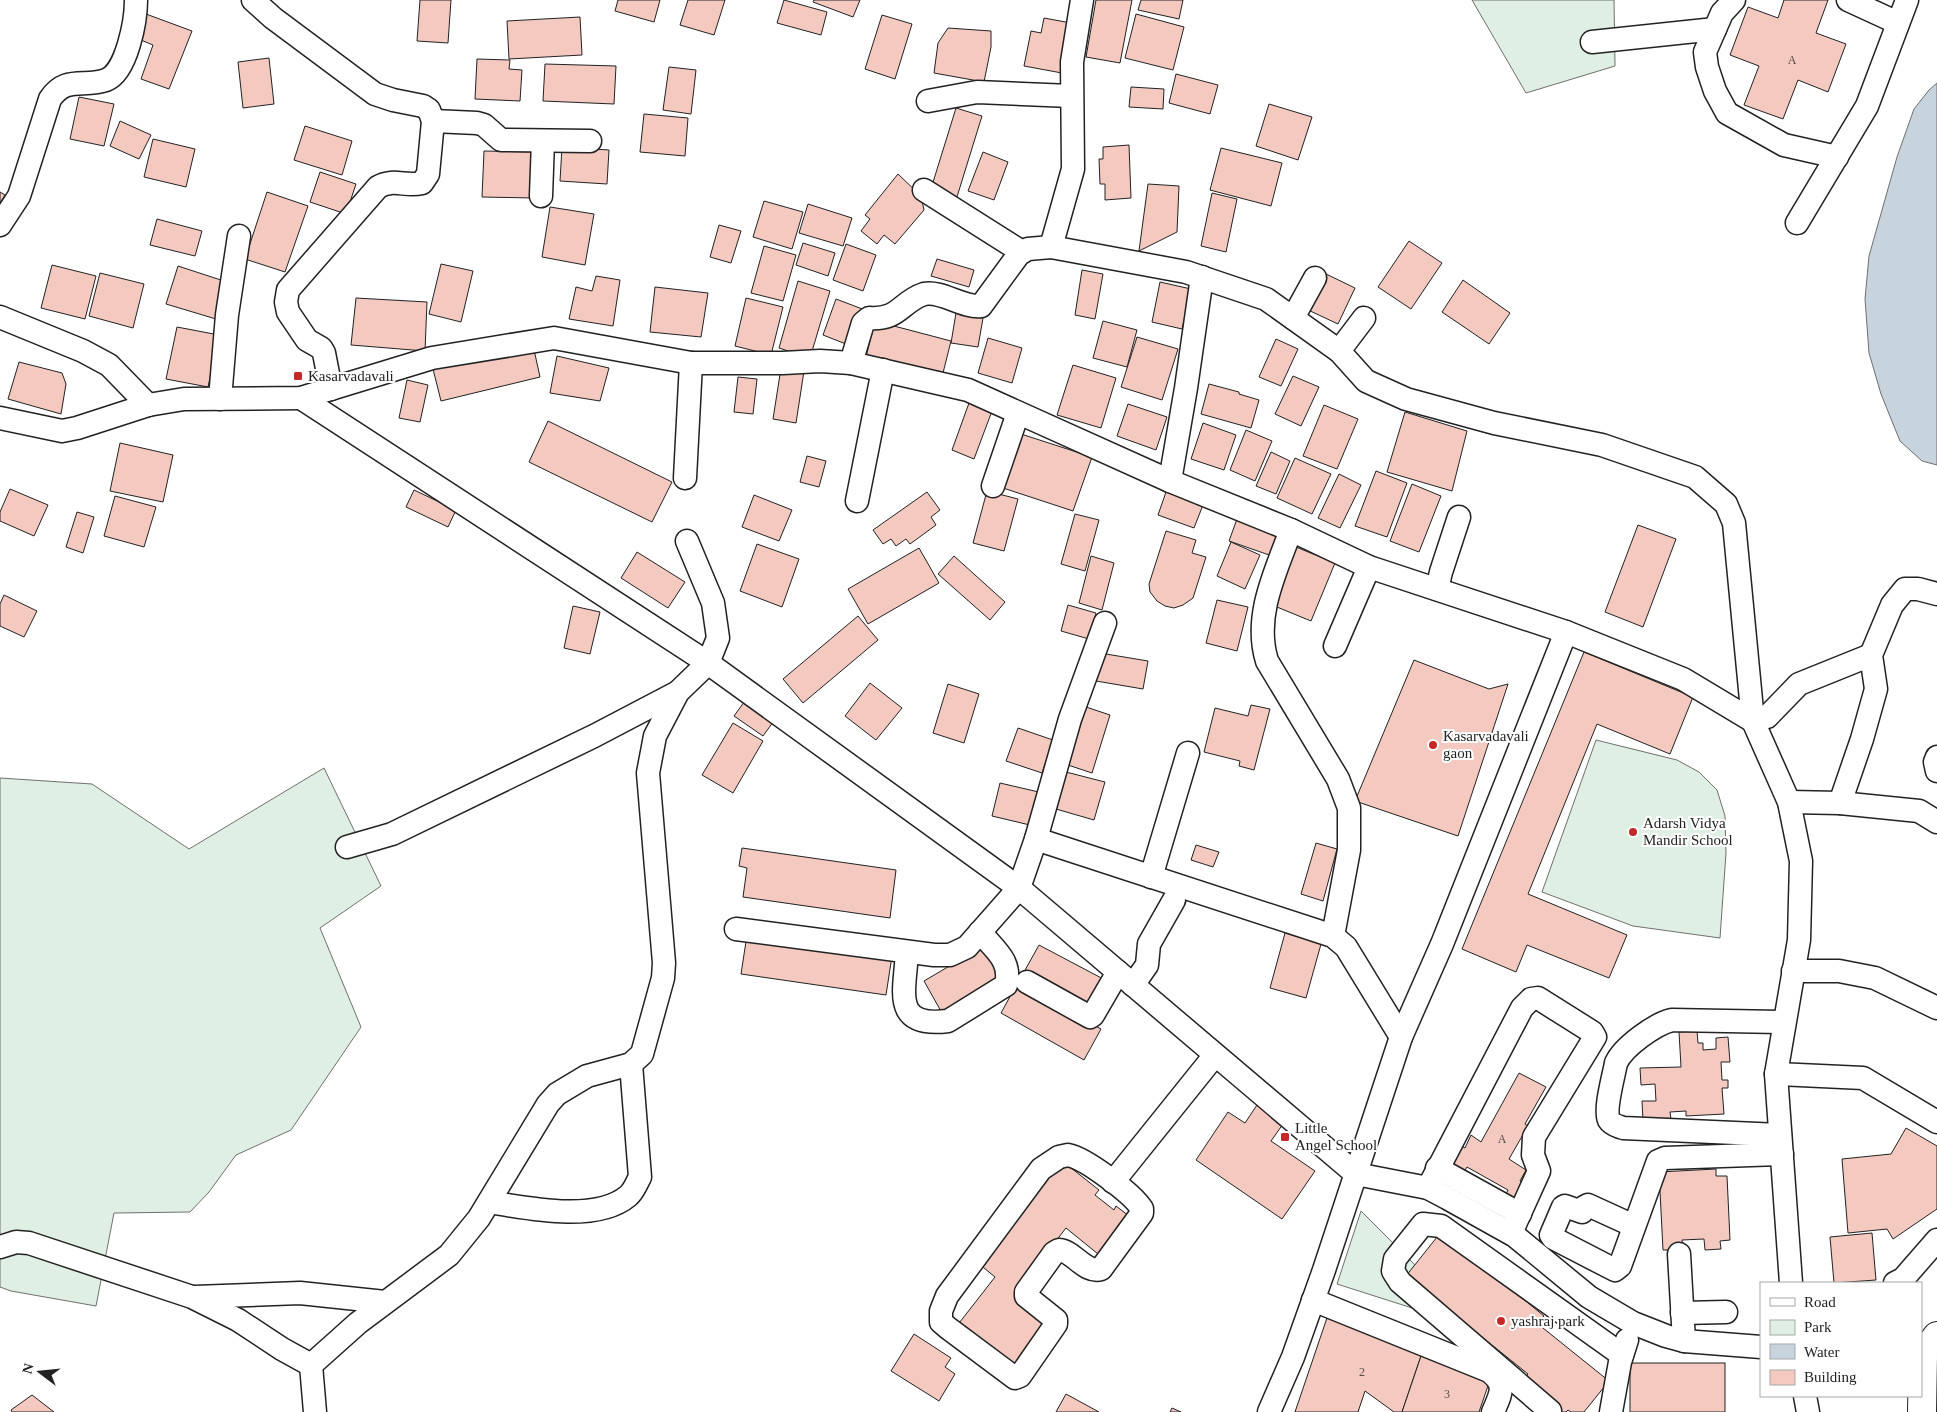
<svg xmlns="http://www.w3.org/2000/svg" width="1937" height="1412" viewBox="0 0 1937 1412" font-family="'Times New Roman',serif">
  <style>
    .green { fill: #e0efe3; stroke: #6f6f6f }
    .water { fill: #c7d3dd; stroke: #6f6f6f }
    .building { fill: #f3c9c0; stroke: #222 }
    .lines { fill: none; stroke-linecap: round; stroke-linejoin: round }
    .street-casing { stroke: #222; stroke-width: 25 }
    .secondary-casing { stroke: #222; stroke-width: 30 }
    .street { stroke: #fff; stroke-width: 22 }
    .secondary { stroke: #fff; stroke-width: 28 }
    .poi-dot { fill: #c62828; stroke: #fff; stroke-width: 2 }
    .labels { text-anchor: middle; stroke-width: 4; stroke-linejoin: round; paint-order: stroke }
    .number-label { font-size: 12px; fill: #564c4a }
    .poi-label { font-size: 15px; fill: #222; stroke: #fff; text-anchor: start }
  </style>
  <rect width="100%" height="100%" fill="#fff"/>
  <g class="green">
    <polygon points="1472,0 1614,0 1615,66 1526,93"/>
    <polygon points="1596,740 1677,760 1699,772 1717,790 1725,816 1726,853 1720,938 1633,926 1542,892"/>
    <polygon points="324,768 381,886 320,928 361,1027 291,1130 236,1155 209,1192 190,1212 114,1213 96,1306 11,1291 0,1287 0,778 92,784 189,849"/>
    <polygon points="1361,1211 1442,1292 1434,1315 1337,1284"/>
  </g>
  <polygon class="water" points="1937,83 1937,465 1922,461 1900,441 1881,394 1869,353 1865,299 1869,256 1897,157 1914,109 1929,90"/>
  <g class="building">
    <polygon points="420,0 451,0 448,43 417,41"/>
    <polygon points="618,0 660,0 654,22 615,11"/>
    <polygon points="688,0 725,0 714,35 680,25"/>
    <polygon points="784,0 827,12 821,35 777,23"/>
    <polygon points="814,0 860,0 853,17 813,2"/>
    <polygon points="1096,0 1132,0 1120,63 1086,57"/>
    <polygon points="1141,0 1183,0 1179,19 1138,10"/>
    <polygon points="1784,0 1828,0 1816,33 1846,44 1828,92 1798,80 1783,119 1744,105 1759,66 1730,55 1748,7 1778,18"/>
    <polygon points="146,14 192,31 169,89 141,79 153,45 136,38"/>
    <polygon points="1136,14 1184,27 1173,70 1125,58"/>
    <polygon points="882,15 912,24 895,79 865,69"/>
    <polygon points="580,17 582,55 509,59 507,21"/>
    <polygon points="1044,18 1071,23 1062,73 1024,66 1031,31 1041,33"/>
    <polygon points="948,28 991,31 991,47 984,82 934,73 938,43"/>
    <polygon points="269,58 274,104 243,108 238,62"/>
    <polygon points="477,59 510,60 509,69 522,70 520,101 475,99"/>
    <polygon points="545,64 616,66 614,104 543,101"/>
    <polygon points="669,67 696,70 691,114 663,110"/>
    <polygon points="1176,74 1218,85 1210,114 1169,103"/>
    <polygon points="1131,87 1164,89 1163,109 1129,107"/>
    <polygon points="79,97 114,104 104,146 70,139"/>
    <polygon points="1269,104 1312,117 1298,160 1256,146"/>
    <polygon points="956,108 982,116 956,200 930,192"/>
    <polygon points="644,114 688,118 685,156 640,152"/>
    <polygon points="120,121 151,135 139,159 110,146"/>
    <polygon points="305,126 352,141 342,175 294,160"/>
    <polygon points="153,139 195,149 186,187 144,177"/>
    <polygon points="1129,145 1131,198 1105,200 1105,184 1100,184 1099,159 1103,159 1103,147"/>
    <polygon points="562,147 609,150 607,184 560,181"/>
    <polygon points="1221,148 1282,163 1271,206 1210,190"/>
    <polygon points="484,151 536,152 534,198 482,197"/>
    <polygon points="983,152 1008,162 994,200 968,191"/>
    <polygon points="320,172 356,184 346,214 310,202"/>
    <polygon points="898,174 921,196 924,210 895,244 884,235 877,244 861,231 870,219 865,215"/>
    <polygon points="1148,184 1179,186 1177,232 1139,251"/>
    <polygon points="0,192 5,195 0,203"/>
    <polygon points="267,192 308,206 285,272 245,259"/>
    <polygon points="1212,193 1237,199 1226,252 1201,246"/>
    <polygon points="764,201 803,212 792,249 753,237"/>
    <polygon points="808,204 852,218 843,246 799,233"/>
    <polygon points="550,207 594,214 585,265 542,257"/>
    <polygon points="157,219 202,231 195,256 150,245"/>
    <polygon points="719,225 741,231 731,263 710,257"/>
    <polygon points="1409,241 1442,263 1411,309 1378,287"/>
    <polygon points="803,243 835,253 828,276 796,265"/>
    <polygon points="846,244 876,255 863,291 833,280"/>
    <polygon points="764,246 796,255 783,301 751,293"/>
    <polygon points="937,259 974,270 969,287 931,276"/>
    <polygon points="441,264 473,271 461,322 429,314"/>
    <polygon points="52,265 96,276 85,319 41,308"/>
    <polygon points="178,266 227,282 216,319 166,304"/>
    <polygon points="1082,270 1103,274 1095,319 1075,315"/>
    <polygon points="100,273 144,284 133,328 89,316"/>
    <polygon points="1324,273 1355,288 1338,324 1306,309"/>
    <polygon points="596,276 620,280 613,326 569,319 576,287 592,291"/>
    <polygon points="1463,280 1510,313 1489,344 1442,312"/>
    <polygon points="798,281 830,291 810,358 779,348"/>
    <polygon points="1160,282 1191,289 1182,329 1152,322"/>
    <polygon points="655,287 708,293 701,337 650,332"/>
    <polygon points="356,298 427,302 425,351 351,345"/>
    <polygon points="746,298 783,307 771,355 735,346"/>
    <polygon points="836,299 865,310 851,346 823,335"/>
    <polygon points="956,313 983,318 978,347 951,343"/>
    <polygon points="875,321 951,341 942,377 866,357"/>
    <polygon points="1103,321 1137,330 1127,367 1093,358"/>
    <polygon points="177,327 219,335 208,387 166,379"/>
    <polygon points="1137,337 1178,349 1162,400 1121,387"/>
    <polygon points="988,338 1022,348 1012,383 978,373"/>
    <polygon points="1276,339 1298,349 1281,386 1259,377"/>
    <polygon points="533,345 540,377 441,401 433,369"/>
    <polygon points="557,356 609,368 600,401 550,393"/>
    <polygon points="19,362 62,373 66,384 61,414 8,399"/>
    <polygon points="1073,365 1116,378 1101,428 1057,415"/>
    <polygon points="781,368 804,371 796,423 773,419"/>
    <polygon points="1293,376 1319,387 1301,426 1275,414"/>
    <polygon points="738,377 757,379 753,414 734,412"/>
    <polygon points="407,380 428,385 420,422 399,418"/>
    <polygon points="1209,384 1239,392 1239,394 1259,400 1251,428 1201,414"/>
    <polygon points="969,403 992,411 974,459 952,450"/>
    <polygon points="1128,404 1167,417 1156,450 1117,436"/>
    <polygon points="1324,405 1358,419 1337,469 1303,456"/>
    <polygon points="1405,412 1467,431 1452,491 1387,472"/>
    <polygon points="548,421 672,482 652,522 529,462"/>
    <polygon points="1203,423 1236,435 1224,470 1191,459"/>
    <polygon points="1246,430 1272,441 1255,481 1230,470"/>
    <polygon points="1021,434 1092,457 1073,511 1003,488"/>
    <polygon points="120,443 173,455 163,502 110,491"/>
    <polygon points="1271,452 1290,461 1276,494 1256,486"/>
    <polygon points="807,456 826,461 819,487 800,482"/>
    <polygon points="1295,458 1331,474 1312,514 1277,498"/>
    <polygon points="1376,471 1407,483 1387,537 1355,526"/>
    <polygon points="1339,474 1361,485 1340,528 1318,518"/>
    <polygon points="1412,484 1441,496 1419,552 1390,541"/>
    <polygon points="10,489 48,505 34,536 0,521 0,512"/>
    <polygon points="414,490 456,510 448,527 406,507"/>
    <polygon points="987,491 1018,499 1004,551 973,543"/>
    <polygon points="927,492 940,510 931,517 936,525 910,544 906,539 896,546 891,539 883,544 873,530"/>
    <polygon points="1166,492 1203,505 1194,528 1158,515"/>
    <polygon points="754,495 792,510 779,541 742,527"/>
    <polygon points="115,496 156,507 144,547 104,536"/>
    <polygon points="77,512 94,517 83,553 66,547"/>
    <polygon points="1075,514 1099,520 1085,571 1061,564"/>
    <polygon points="1237,519 1280,535 1272,556 1229,541"/>
    <polygon points="1638,525 1676,539 1643,627 1605,612"/>
    <polygon points="1166,531 1196,540 1192,553 1206,557 1193,598 1183,605 1174,608 1165,606 1157,601 1150,592 1149,584"/>
    <polygon points="1231,542 1260,555 1245,589 1217,576"/>
    <polygon points="757,544 799,559 782,607 740,591"/>
    <polygon points="1296,547 1335,563 1311,621 1272,605"/>
    <polygon points="919,548 939,583 868,624 848,589"/>
    <polygon points="637,552 685,582 668,608 621,578"/>
    <polygon points="954,556 1005,602 990,620 938,574"/>
    <polygon points="1091,556 1114,563 1102,610 1079,603"/>
    <polygon points="4,595 37,611 24,637 0,626 0,604"/>
    <polygon points="1217,600 1248,607 1237,651 1206,643"/>
    <polygon points="1068,605 1096,613 1089,639 1061,631"/>
    <polygon points="573,606 600,612 590,654 564,648"/>
    <polygon points="858,616 878,640 803,703 783,679"/>
    <polygon points="1584,652 1693,697 1670,754 1597,724 1528,894 1627,935 1609,978 1527,945 1516,972 1462,949"/>
    <polygon points="1100,653 1148,661 1143,689 1096,681"/>
    <polygon points="1414,660 1489,689 1508,684 1458,836 1355,801"/>
    <polygon points="870,683 902,708 876,740 845,716"/>
    <polygon points="948,684 979,694 964,743 933,733"/>
    <polygon points="747,698 776,718 763,736 734,716"/>
    <polygon points="1251,705 1270,709 1254,770 1239,766 1240,761 1204,752 1215,708 1248,716"/>
    <polygon points="1086,707 1110,715 1092,773 1068,765"/>
    <polygon points="733,723 763,741 733,793 702,775"/>
    <polygon points="1018,728 1053,740 1042,773 1006,761"/>
    <polygon points="1066,772 1105,782 1094,820 1056,809"/>
    <polygon points="1000,783 1043,793 1034,826 992,816"/>
    <polygon points="1316,843 1337,849 1323,901 1301,894"/>
    <polygon points="1196,845 1219,852 1213,867 1191,860"/>
    <polygon points="742,848 896,870 890,918 743,897 747,868 739,866"/>
    <polygon points="1285,933 1321,944 1306,998 1270,988"/>
    <polygon points="747,935 892,956 886,995 741,974"/>
    <polygon points="985,945 1004,977 942,1013 924,981"/>
    <polygon points="1039,945 1107,981 1092,1008 1024,972"/>
    <polygon points="1018,982 1101,1029 1084,1060 1001,1013"/>
    <polygon points="1697,1031 1698,1043 1703,1043 1703,1050 1716,1049 1716,1038 1728,1037 1730,1062 1721,1062 1722,1080 1728,1080 1728,1088 1722,1088 1724,1114 1686,1116 1686,1111 1670,1112 1671,1119 1643,1121 1642,1101 1656,1101 1655,1084 1641,1085 1640,1068 1681,1067 1679,1032"/>
    <polygon points="1519,1073 1546,1087 1525,1124 1528,1126 1509,1159 1526,1170 1520,1181 1529,1187 1518,1206 1504,1198 1508,1190 1467,1167 1462,1175 1446,1165 1457,1144 1465,1148 1471,1135 1481,1142"/>
    <polygon points="1261,1099 1288,1117 1271,1141 1315,1171 1282,1219 1196,1160 1228,1112 1245,1123"/>
    <polygon points="1906,1128 1937,1146 1937,1209 1893,1239 1887,1229 1848,1233 1842,1159 1891,1154"/>
    <polygon points="1061,1160 1099,1190 1095,1195 1114,1210 1116,1206 1129,1216 1098,1254 1066,1228 1015,1294 1051,1323 1012,1372 956,1327 995,1277 978,1263"/>
    <polygon points="1716,1169 1716,1176 1727,1176 1730,1240 1720,1241 1721,1249 1705,1250 1704,1239 1682,1240 1683,1250 1663,1250 1659,1172"/>
    <polygon points="1441,1232 1544,1316 1538,1324 1609,1381 1584,1412 1571,1412 1568,1410 1566,1412 1562,1412 1523,1380 1528,1374 1406,1276"/>
    <polygon points="1872,1233 1876,1280 1834,1283 1830,1237"/>
    <polygon points="1330,1309 1422,1353 1402,1412 1394,1412 1365,1391 1358,1412 1295,1412"/>
    <polygon points="914,1334 951,1358 945,1367 955,1374 939,1401 891,1371"/>
    <polygon points="1422,1353 1491,1377 1479,1412 1402,1412"/>
    <rect x="1630" y="1363" width="95" height="49"/>
    <polygon points="1066,1394 1099,1412 1056,1412"/>
    <polygon points="32,1395 54,1412 12,1412 11,1410"/>
    <polygon points="1172,1408 1181,1412 1170,1412"/>
  </g>
  <g class="lines">
    <defs>
      <g id="street">
        <path d="M253,0L273,18L375,94L393,100L423,106L429,110L433,121L428,174L422,183C405,187 394,178 378,187L288,290L286,302L288,312L307,340L321,348L324,353L331,389"/>
        <polyline points="1734,0 1722,13 1705,52 1707,67 1715,91 1727,113 1784,145 1837,157"/>
        <polyline points="1848,0 1898,23"/>
        <polyline points="1592,42 1715,29"/>
        <polyline points="928,101 977,92 1071,96"/>
        <polyline points="433,121 477,123 484,125 501,140 590,141"/>
        <polyline points="924,190 1022,252"/>
        <polyline points="541,196 543,141"/>
        <polyline points="1797,223 1867,106 1907,0"/>
        <path d="M0,225L19,196L50,99C66,75 84,88 106,80C127,72 136,20 136,0"/>
        <polyline points="1051,247 1073,169 1072,62 1082,0"/>
        <polyline points="0,317 83,351 109,365 148,405"/>
        <polyline points="1293,318 1315,278"/>
        <polyline points="1339,351 1364,318"/>
        <path d="M851,363L863,323L869,318C900,320 900,302 924,294C941,290 963,308 981,306L1019,254L1028,249L1051,247L1186,272L1266,299L1339,351L1366,381L1406,399L1494,423L1602,445L1695,477L1726,504L1734,523L1753,721L1789,802L1801,861L1799,940L1776,1074L1791,1283"/>
        <polyline points="301,398 708,663 1019,888 1356,1174 1428,1188 1447,1198 1515,1236 1589,1297 1633,1323 1666,1336 1684,1341 1761,1347"/>
        <polyline points="220,399 227,315 239,236"/>
        <polyline points="0,418 62,431 77,428 148,405 184,399 301,398 432,358 554,338 691,363 783,363 820,361 851,363 968,390 1170,481 1291,530 1369,567 1566,632 1683,679 1753,721 1767,717 1799,684 1871,655"/>
        <polyline points="685,478 691,363"/>
        <polyline points="1170,481 1186,388 1202,277"/>
        <polyline points="993,486 1018,413"/>
        <polyline points="857,501 883,370"/>
        <path d="M1291,530C1276,571 1253,616 1267,661L1338,779L1349,808V850L1333,936"/>
        <polyline points="1437,589 1441,572 1459,517"/>
        <polyline points="1335,646 1369,567"/>
        <polyline points="1937,757 1935,762 1937,771"/>
        <polyline points="1789,802 1840,803 1919,811 1937,822"/>
        <polyline points="1840,803 1862,739 1876,689 1871,655 1892,605 1905,589 1918,589 1937,594"/>
        <polyline points="1036,839 1333,936 1346,947 1401,1037"/>
        <polyline points="347,847 392,834 594,736 678,692"/>
        <polyline points="1151,877 1188,753"/>
        <polyline points="736,929 934,955 950,955 967,947 1019,888 1036,839 1070,719 1105,623"/>
        <path d="M907,952C905,991 891,1028 948,1021L1006,985C1012,961 995,950 980,932"/>
        <polyline points="1793,971 1839,971 1875,978 1937,1008"/>
        <polyline points="1027,982 1090,1017 1093,1015 1118,972"/>
        <polyline points="1133,985 1147,965 1149,944 1174,900"/>
        <polyline points="1776,1074 1863,1078 1937,1122"/>
        <path d="M1780,1135L1623,1128C1618,1126 1612,1125 1609,1120C1604,1109 1614,1075 1616,1063C1623,1047 1655,1024 1672,1020L1784,1022"/>
        <path d="M1068,1155C1085,1158 1133,1194 1142,1209V1213L1101,1269C1085,1274 1074,1251 1059,1250L1054,1253L1026,1292V1296L1056,1320V1324L1020,1376L1015,1378L948,1328L941,1322V1311L947,1296L1041,1169L1059,1157Z"/>
        <polyline points="1437,1168 1520,1214"/>
        <polyline points="1113,1182 1215,1055"/>
        <polyline points="1428,1188 1522,1008 1531,999 1538,998 1592,1032 1595,1037 1534,1137 1533,1155 1539,1171 1511,1233"/>
        <path d="M489,1202C526,1208 596,1223 628,1196C634,1191 636,1184 640,1177L631,1064"/>
        <polyline points="1634,1226 1588,1205 1584,1207 1582,1212 1565,1206 1563,1207 1551,1235 1553,1238 1615,1270 1620,1266 1658,1161 1665,1158 1782,1154"/>
        <polyline points="0,1247 16,1242 29,1243 192,1297 238,1320 282,1349 311,1365"/>
        <polyline points="1679,1254 1684,1341"/>
        <polyline points="1895,1283 1903,1279 1937,1240"/>
        <polyline points="195,1297 300,1293 385,1302"/>
        <path d="M1313,1300L1489,1371C1507,1385 1501,1393 1493,1412"/>
        <polyline points="1682,1313 1726,1312"/>
        <polyline points="1805,1396 1808,1412"/>
        <polyline points="1550,1411 1400,1282 1393,1271 1395,1259 1423,1224 1441,1226 1622,1355"/>
        <polyline points="315,1412 311,1365 358,1323 449,1255 479,1218 548,1104 557,1094 587,1076 631,1064 642,1054 663,978 664,963 648,773 655,736 678,692 708,663 718,638 713,603 687,541"/>
        <polyline points="1269,1412 1293,1357 1324,1270 1401,1037 1442,944 1566,632"/>
        <polyline points="1611,1412 1620,1362 1627,1340"/>
      </g>
      <polyline id="secondary" points="1922,1412 1923,1355 1937,1336"/>
    </defs>
    <use href="#street" class="street-casing"/>
    <use href="#secondary" class="secondary-casing"/>
    <use href="#street" class="street"/>
    <use href="#secondary" class="secondary"/>
  </g>
  <g class="poi-dot">
    <rect x="293" y="371" width="10" height="10" rx="2.5"/>
    <circle cx="1433" cy="745" r="5"/>
    <circle cx="1633" cy="832" r="5"/>
    <rect x="1280" y="1132" width="10" height="10" rx="2.5"/>
    <circle cx="1501" cy="1321" r="5"/>
  </g>
  <g class="labels">
    <g class="number-label">
      <text x="1792" y="64">A</text>
      <text x="1502" y="1143">A</text>
      <text x="1362" y="1376">2</text>
      <text x="1447" y="1398">3</text>
    </g>
    <g class="poi-label">
      <text x="308" y="381">Kasarvadavali</text>
      <text x="1443" y="741">Kasarvadavali<tspan x="1443" dy="17">gaon</tspan></text>
      <text x="1643" y="828">Adarsh Vidya<tspan x="1643" dy="17">Mandir School</tspan></text>
      <text x="1295" y="1133">Little<tspan x="1295" dy="17">Angel School</tspan></text>
      <text x="1511" y="1326">yashraj park</text>
    </g>
  </g>
  <rect x="1760" y="1282" width="162" height="115" fill="#ffffff" stroke="#a7a7a7"/>
  <rect x="1770" y="1298" width="25" height="8" fill="#ffffff" stroke="#a7a7a7"/>
  <text x="1804" y="1307" font-size="15" fill="#222222">Road</text>
  <rect x="1770" y="1320" width="25" height="15" fill="#e0efe3" stroke="#a7a7a7"/>
  <text x="1804" y="1332" font-size="15" fill="#222222">Park</text>
  <rect x="1770" y="1344" width="25" height="15" fill="#c7d3dd" stroke="#a7a7a7"/>
  <text x="1804" y="1357" font-size="15" fill="#222222">Water</text>
  <rect x="1770" y="1370" width="25" height="15" fill="#f3c9c0" stroke="#a7a7a7"/>
  <text x="1804" y="1382" font-size="15" fill="#222222">Building</text>
  <g transform="translate(40 1372) rotate(286)" stroke="#ffffff" stroke-width="4" paint-order="stroke">
  <path d="M0-4L9 19L0 12L-9 19Z" fill="#222222"/>
  <text y="-8" font-size="14" font-weight="bold" text-anchor="middle" fill="#222222">N</text>
  </g>
</svg>
